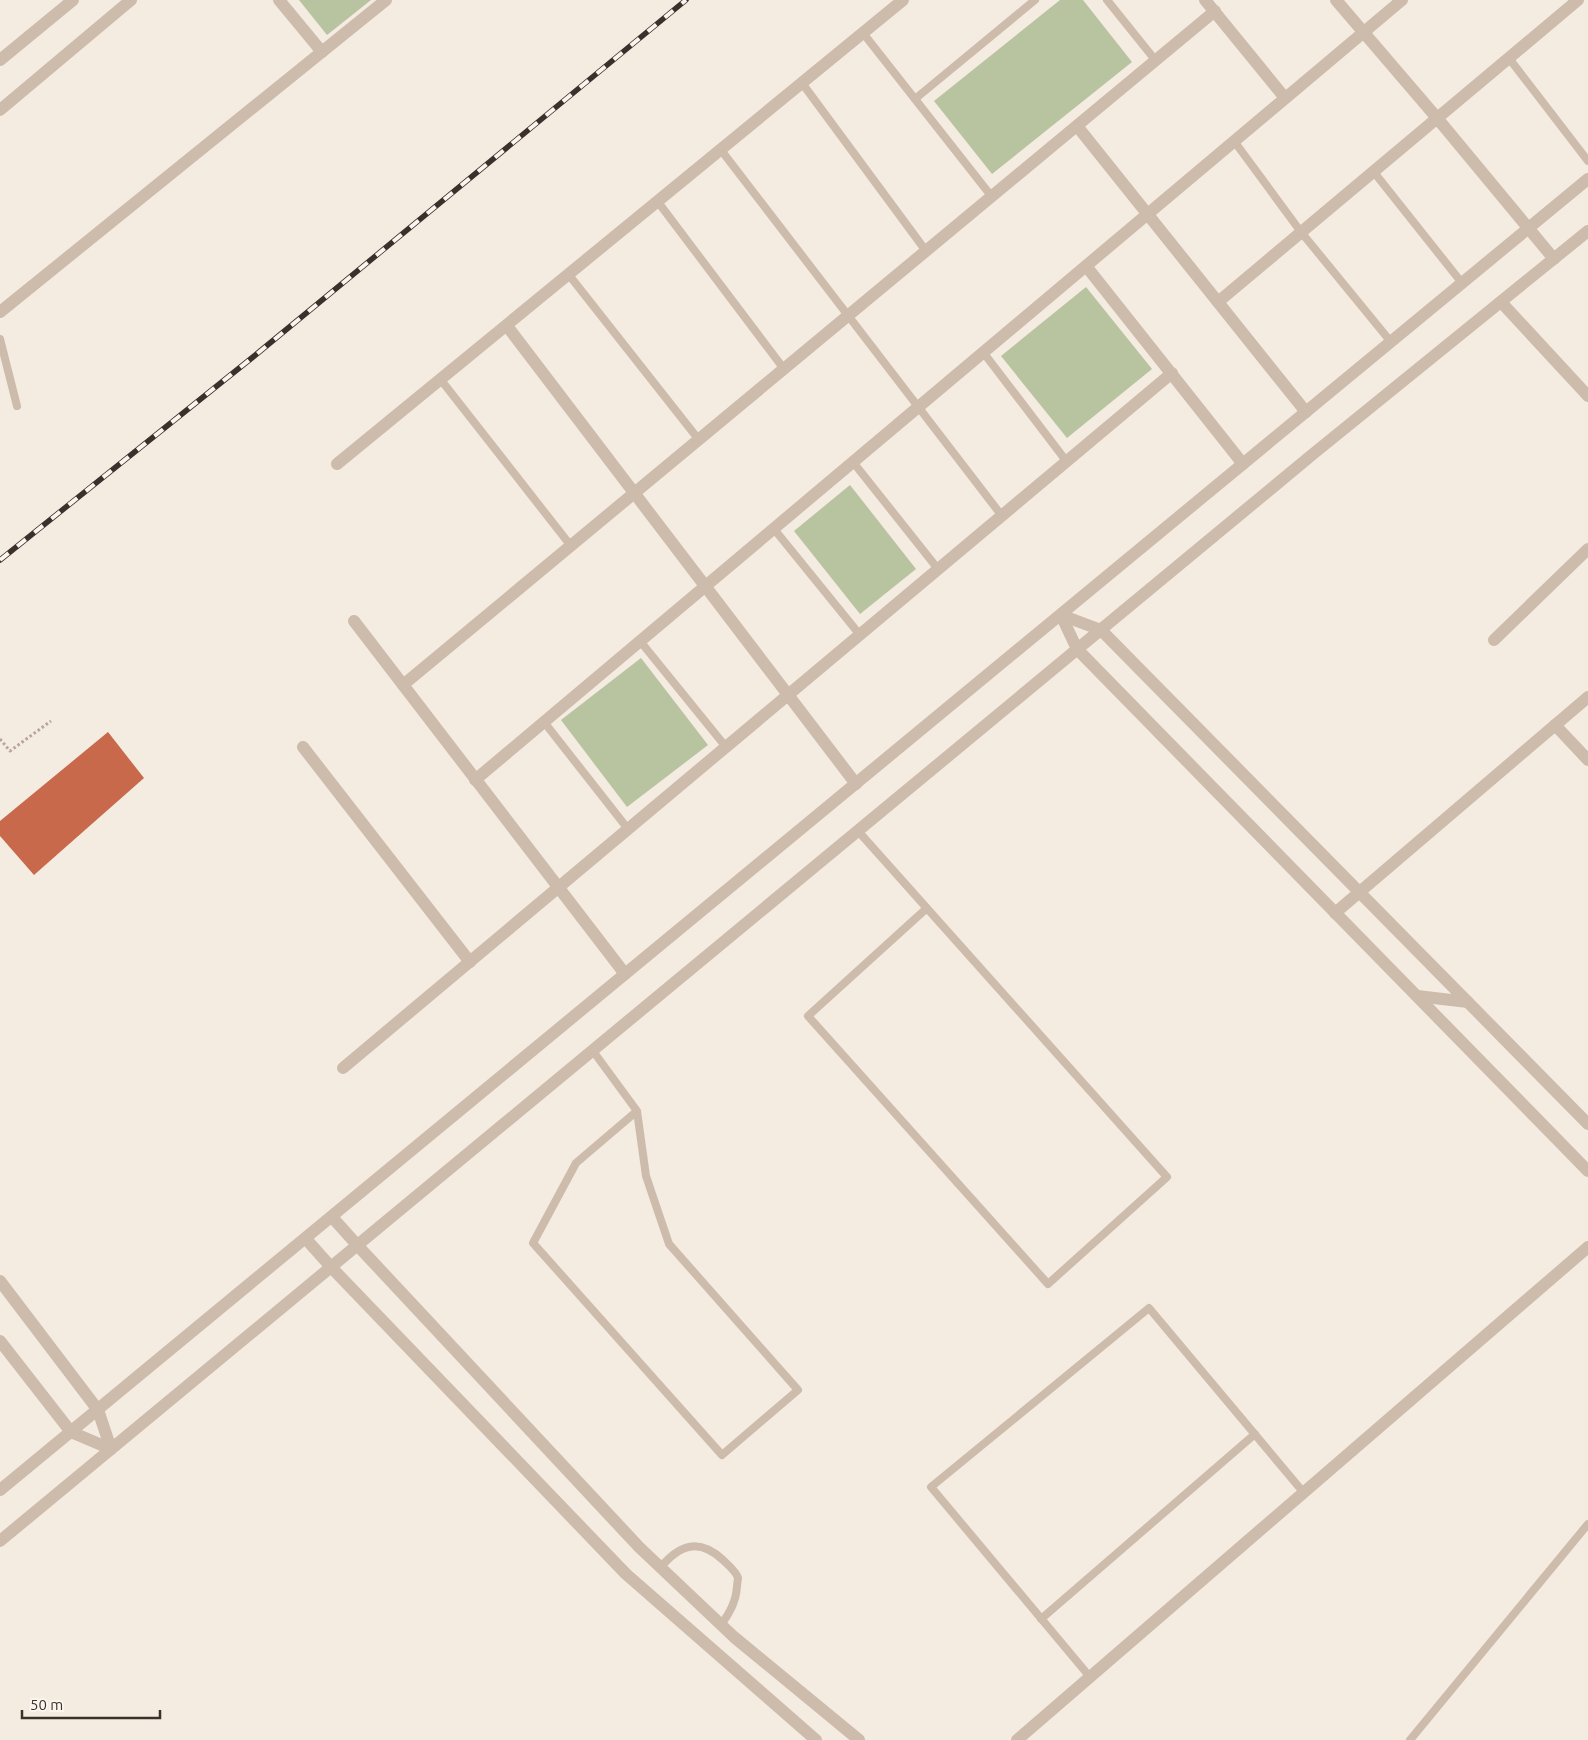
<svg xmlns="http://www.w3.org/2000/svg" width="1588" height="1740" viewBox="0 0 1588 1740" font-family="Ubuntu,sans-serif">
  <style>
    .green { fill: #b8c4a0 }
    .building { fill: #c8694b }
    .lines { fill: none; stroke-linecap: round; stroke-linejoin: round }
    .path { stroke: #b9a596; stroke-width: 3; stroke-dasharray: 2.5 2.5; stroke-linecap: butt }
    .service { stroke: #cdbbac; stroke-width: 8 }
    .minor { stroke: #cdbbac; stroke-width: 12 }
    .tertiary { stroke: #cdbbac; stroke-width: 12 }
    .rail-casing { stroke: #3b302b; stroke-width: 5.5 }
    .rail { stroke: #fbf5ee; stroke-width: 4; stroke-dasharray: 11; stroke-linecap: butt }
  </style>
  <rect width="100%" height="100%" fill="#f4ebe1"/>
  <g class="green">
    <polygon points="299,0 371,0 327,35"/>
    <polygon points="1060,0 1083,0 1132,62 992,174 934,101"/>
    <polygon points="1086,287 1152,369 1067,438 1001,356"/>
    <polygon points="850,485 916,569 860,614 794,531"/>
    <polygon points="641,658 708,745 627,807 561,720"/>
  </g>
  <polygon class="building" points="108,732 144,778 34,875 0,836 0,821"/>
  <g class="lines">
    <polyline class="path" points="0,739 10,751 51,721"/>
    <g class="service">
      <polyline points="1107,0 1156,61"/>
      <polyline points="863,33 992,197"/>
      <polyline points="1508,57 1588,161"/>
      <polyline points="802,83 926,251"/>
      <polyline points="915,99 1035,0"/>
      <polyline points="1234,141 1301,232 1391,342"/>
      <polyline points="721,150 1002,516"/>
      <polyline points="1373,171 1462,283"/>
      <polyline points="658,202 784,369"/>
      <polyline points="569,275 699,440"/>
      <polyline points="0,339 17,406"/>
      <polyline points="983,352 1067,462"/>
      <polyline points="441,380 571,546"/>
      <polyline points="853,462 938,569"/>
      <polyline points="774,529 860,635"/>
      <polyline points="640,641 726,747"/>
      <polyline points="544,722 628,829"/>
      <polyline points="858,831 1167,1177 1048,1284 808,1016 927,908"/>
      <polyline points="593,1051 637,1111 646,1176 669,1244 798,1390 722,1455 533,1243 576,1163 637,1111"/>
      <path d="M660,1568C680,1544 699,1538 723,1560C728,1565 736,1571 738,1578C738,1580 737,1583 737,1586C736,1602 730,1612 721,1625"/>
      <polyline points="1041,1619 1255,1434"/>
      <polyline points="1090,1677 931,1487 1149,1308 1304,1493"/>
      <polyline points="1410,1740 1588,1524"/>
    </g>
    <g class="minor">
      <polyline points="279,0 322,52"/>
      <polyline points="1205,0 1285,98"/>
      <polyline points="1336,0 1437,118 1554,259"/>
      <polyline points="1077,126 1306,412"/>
      <polyline points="1086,266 1243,464"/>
      <polyline points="1218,302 1578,0"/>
      <polyline points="1501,302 1588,396"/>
      <polyline points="0,312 386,0"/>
      <polyline points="507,326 856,784"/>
      <polyline points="337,464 903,0"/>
      <polyline points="1061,615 1077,649 1588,1171"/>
      <polyline points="1061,615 1101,630 1588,1124"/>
      <polyline points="354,621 625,974"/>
      <polyline points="1494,640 1588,549"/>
      <polyline points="403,685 1215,11"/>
      <polyline points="1555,725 1588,760"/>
      <polyline points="303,747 470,962"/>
      <polyline points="475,780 1402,0"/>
      <polyline points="1335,913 1588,697"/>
      <polyline points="1417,996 1468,1002"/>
      <polyline points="343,1068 1172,373"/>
      <polyline points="332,1217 358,1246 639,1547 734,1637 859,1740"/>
      <polyline points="306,1239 331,1267 626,1574 816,1740"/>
      <polyline points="0,1281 98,1410 111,1449"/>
      <polyline points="0,1341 71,1432 111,1449"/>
      <polyline points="1017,1740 1588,1247"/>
    </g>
    <g class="tertiary">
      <polyline points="0,60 73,0"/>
      <polyline points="0,110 131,0"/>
      <polyline points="0,1490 1588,179"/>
      <polyline points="0,1541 1313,454 1588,231"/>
    </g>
    <defs>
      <polyline id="rail" points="0,560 253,357 686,0"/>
    </defs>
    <use href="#rail" class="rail-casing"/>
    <use href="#rail" class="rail"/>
  </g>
  <path d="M22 1710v8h138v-8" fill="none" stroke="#3b302b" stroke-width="2.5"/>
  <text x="30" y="1710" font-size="15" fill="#3b302b" stroke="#fbf5ee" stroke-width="4" paint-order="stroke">50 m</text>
</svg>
